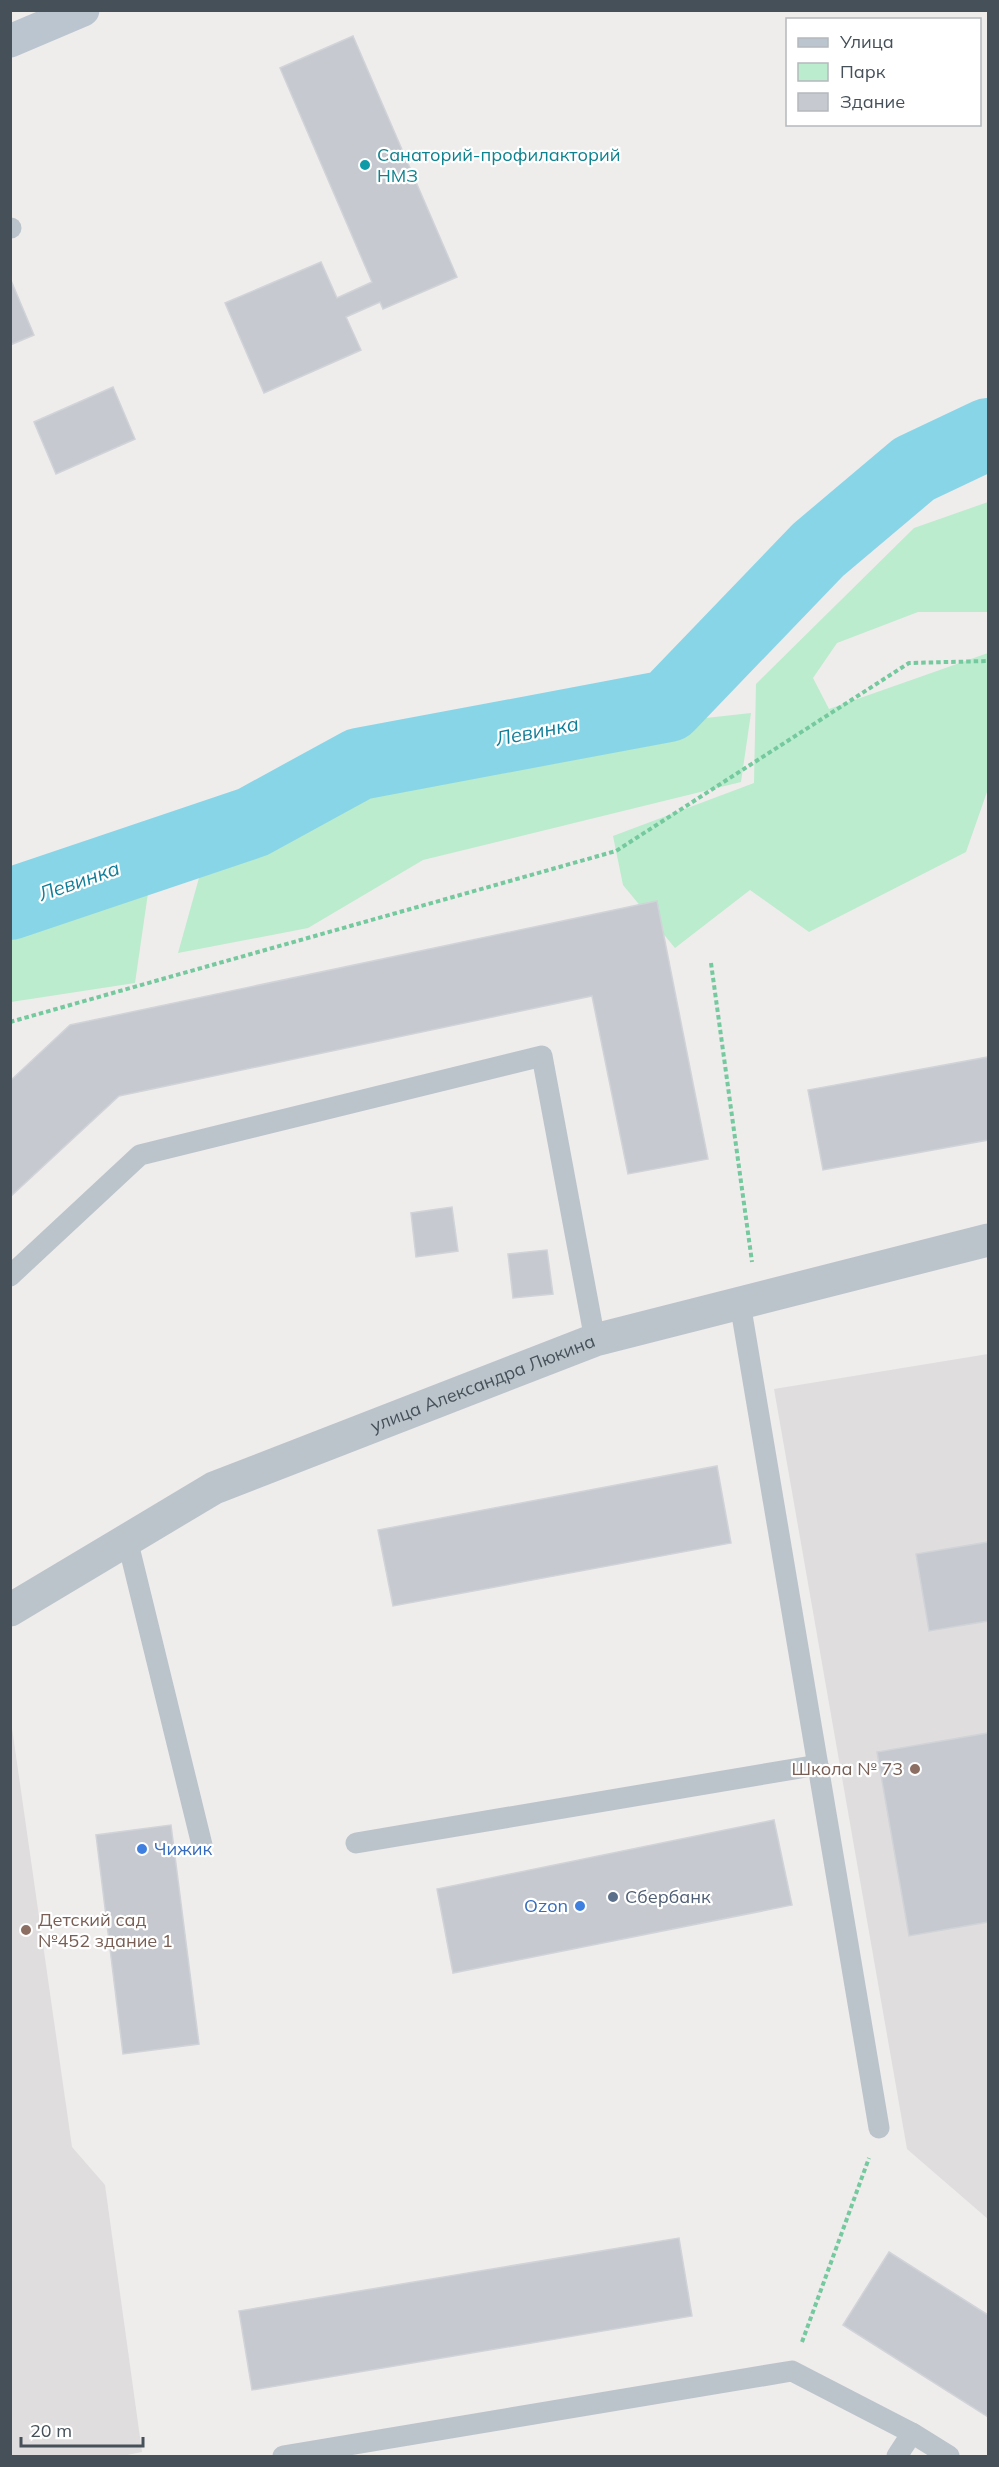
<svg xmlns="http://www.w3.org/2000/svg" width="999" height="2467" viewBox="0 0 999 2467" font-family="Mulish,sans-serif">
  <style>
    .education { fill: #e0ddde }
    .green { fill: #bbeccd }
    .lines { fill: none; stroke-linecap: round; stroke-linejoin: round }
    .river { stroke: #89d5e8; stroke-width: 72 }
    .building { fill: #c6c9cf; stroke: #d0d3d8; stroke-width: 1.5 }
    .path { stroke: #75c99e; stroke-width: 4; stroke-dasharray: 4.5 3; stroke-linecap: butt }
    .lane { stroke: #bbc4cb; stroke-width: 21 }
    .street { stroke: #bbc4cb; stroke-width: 33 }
    .secondary { stroke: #bac5d0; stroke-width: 33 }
    .culture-dot { fill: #0f9aa8; stroke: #fff; stroke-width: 2 }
    .education-dot { fill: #8d6e63; stroke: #fff; stroke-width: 2 }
    .shop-dot { fill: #3f7fe0; stroke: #fff; stroke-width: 2 }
    .service-dot { fill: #5c6f8a; stroke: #fff; stroke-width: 2 }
    .labels { text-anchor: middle; stroke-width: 4.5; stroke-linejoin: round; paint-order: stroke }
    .culture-label { font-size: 18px; fill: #0d838f; stroke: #fff; text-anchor: start }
    .street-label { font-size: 18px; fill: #455059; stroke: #fff }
    .education-label { font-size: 18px; fill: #785e54; stroke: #fff; text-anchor: end }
    .shop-label { font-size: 18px; fill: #366cbe; stroke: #fff; text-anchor: start }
    .service-label { font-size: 18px; fill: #4e5e75; stroke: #fff; text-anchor: start }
    .water-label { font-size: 20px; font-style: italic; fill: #117e99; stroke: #fff }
  </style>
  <rect width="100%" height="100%" fill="#efecec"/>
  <g class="education">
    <polygon points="988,1354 988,2219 907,2149 774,1389"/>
    <polygon points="10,1714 72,2147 105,2185 142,2452 122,2456 11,2456"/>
  </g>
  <g class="green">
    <polygon points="988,502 988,612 918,612 837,643 813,678 829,709 988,653 988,789 966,852 809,932 750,890 675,948 623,885 613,836 754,783 756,684 914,528"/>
    <polygon points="751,713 741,782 423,860 308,928 178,953 204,860 373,780 679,721"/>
    <polygon points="148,893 135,983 11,1002 11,927 112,895"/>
  </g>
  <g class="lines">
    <polyline class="river" points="10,904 253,822 359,764 668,706 818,550 914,469 988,434"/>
  </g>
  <g class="building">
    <polygon points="353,36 457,277 383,309 380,302 346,317 361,350 264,393 225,303 321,262 337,298 372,282 280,68"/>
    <polygon points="10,278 34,335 10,345"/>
    <polygon points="113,387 135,439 56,474 34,422"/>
    <polygon points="657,901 708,1159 628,1174 592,996 119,1096 10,1197 10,1081 70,1025"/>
    <polygon points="988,1057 988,1140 823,1170 808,1090"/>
    <polygon points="452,1207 458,1251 416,1257 411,1213"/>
    <polygon points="547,1250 553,1294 513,1298 508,1254"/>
    <polygon points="717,1466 731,1543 393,1606 378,1530"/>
    <polygon points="988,1542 988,1621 929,1631 916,1554"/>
    <polygon points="988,1733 988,1922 909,1936 877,1752"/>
    <polygon points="774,1820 792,1905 453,1973 437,1889"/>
    <polygon points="171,1825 199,2044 123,2054 96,1835"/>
    <polygon points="679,2238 692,2316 252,2390 239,2311"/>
    <polygon points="889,2252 988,2315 988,2417 843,2325"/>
  </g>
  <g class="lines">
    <g class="path">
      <polyline points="711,963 752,1262"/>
      <polyline points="10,1022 616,851 909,663 988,661"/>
      <polyline points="802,2342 869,2158"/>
    </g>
    <g class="lane">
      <polyline points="10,228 11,228"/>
      <polyline points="10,1276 140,1155 542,1056 595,1340"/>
      <polyline points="740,1303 879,2128"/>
      <polyline points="127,1539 202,1845"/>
      <polyline points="356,1843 818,1765"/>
      <polyline points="912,2433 949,2456"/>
      <polyline points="283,2456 792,2371 912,2433 897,2456"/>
    </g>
    <path class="street" id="s1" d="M10,1610L214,1488L595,1340L988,1240"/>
    <polyline class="secondary" points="10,41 83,10"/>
  </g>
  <circle class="culture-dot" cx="365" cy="165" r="6"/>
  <g class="education-dot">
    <circle cx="915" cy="1769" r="6"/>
    <circle cx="26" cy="1930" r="6"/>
  </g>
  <g class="shop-dot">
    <circle cx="142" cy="1849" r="6"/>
    <circle cx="580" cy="1906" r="6"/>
  </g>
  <circle class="service-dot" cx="613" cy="1897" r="6"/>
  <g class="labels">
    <g class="culture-label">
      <text x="377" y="161">Санаторий-профилакторий<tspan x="377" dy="21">НМЗ</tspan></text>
    </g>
    <g class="street-label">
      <text dy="6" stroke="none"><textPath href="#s1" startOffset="526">улица Александра Люкина</textPath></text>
    </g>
    <g class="education-label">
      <text x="903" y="1775">Школа № 73</text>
      <text x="38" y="1926" text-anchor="start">Детский сад<tspan x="38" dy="21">№452 здание 1</tspan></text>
    </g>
    <g class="shop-label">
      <text x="154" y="1855">Чижик</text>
      <text x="568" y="1912" text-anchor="end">Ozon</text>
    </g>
    <g class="service-label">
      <text x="625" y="1903">Сбербанк</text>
    </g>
    <g class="water-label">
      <text transform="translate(537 731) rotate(-11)" y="7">Левинка</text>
      <text transform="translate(79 881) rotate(-19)" y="7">Левинка</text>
    </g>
  </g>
  <rect width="999" height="2467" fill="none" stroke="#455059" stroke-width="24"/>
  <rect x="786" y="18" width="195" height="108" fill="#ffffff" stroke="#b5b9bd" stroke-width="1.5"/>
  <rect x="798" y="38" width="30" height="9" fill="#bac5d0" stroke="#b5b9bd" stroke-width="1.5"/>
  <text x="840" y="48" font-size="18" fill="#455059">Улица</text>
  <rect x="798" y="63" width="30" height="18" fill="#bbeccd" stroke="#b5b9bd" stroke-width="1.5"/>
  <text x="840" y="78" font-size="18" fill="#455059">Парк</text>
  <rect x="798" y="93" width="30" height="18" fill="#c6c9cf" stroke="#b5b9bd" stroke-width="1.5"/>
  <text x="840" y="108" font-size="18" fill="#455059">Здание</text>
  <path d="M21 2437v9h122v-9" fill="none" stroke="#455059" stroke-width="3"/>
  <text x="30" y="2437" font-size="18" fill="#455059" stroke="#ffffff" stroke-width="4.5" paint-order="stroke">20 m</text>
</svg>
